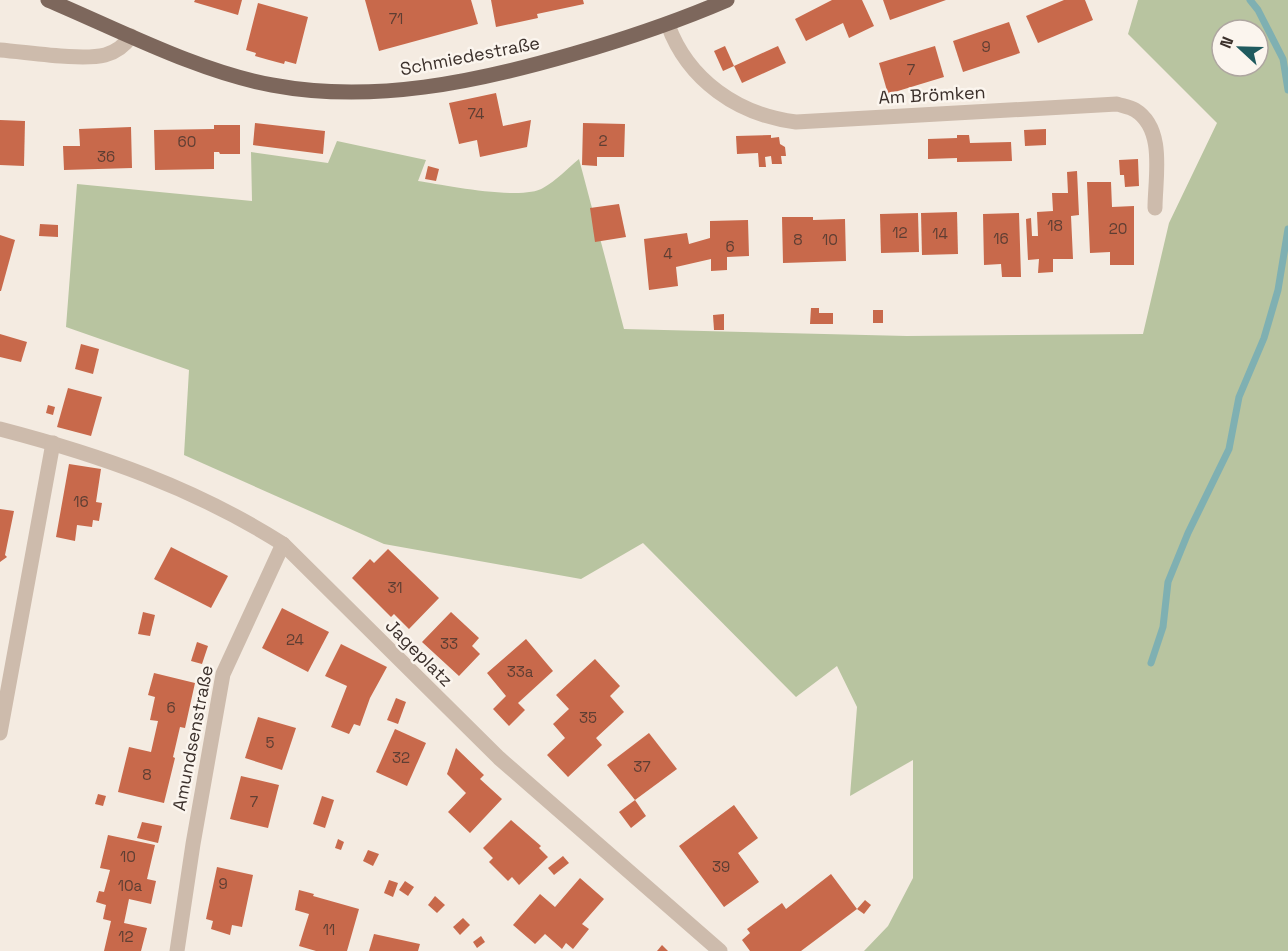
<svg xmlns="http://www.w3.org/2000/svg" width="1288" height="951" viewBox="0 0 1288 951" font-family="'Space Grotesk',sans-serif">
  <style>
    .green { fill: #b8c4a0; fill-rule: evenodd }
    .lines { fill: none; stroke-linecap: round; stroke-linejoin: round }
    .stream { stroke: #7fb0b2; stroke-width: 7 }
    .building { fill: #c8694b }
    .minor { stroke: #cdbbac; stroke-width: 15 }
    .major { stroke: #7d675c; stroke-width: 15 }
    .labels { text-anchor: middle; stroke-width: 5; stroke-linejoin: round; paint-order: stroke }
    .number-label { font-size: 15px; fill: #5e3e33 }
    .street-label { font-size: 18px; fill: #3b302b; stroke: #fbf5ee }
  </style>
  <rect width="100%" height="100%" fill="#f4ebe1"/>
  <path class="green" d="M1138,0H1288V951H864L888,926L913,878V760L850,796L857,707L837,666L796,697L643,543L581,579L384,544L184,455L189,370L66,327L77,184L252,201L251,152L328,163L337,141L426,160L418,181C444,185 522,201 543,188C556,181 568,168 579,159L624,329L907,336L1143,334L1169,223L1217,123L1128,34ZM1222,30H1258V66H1222Z"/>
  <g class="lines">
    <g class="stream">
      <polyline points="1250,0 1258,10 1283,59 1288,90"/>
      <polyline points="1151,663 1163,627 1168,582 1188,533 1229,449 1239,397 1264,338 1278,290 1288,229"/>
    </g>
  </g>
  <g class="building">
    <polygon points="195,0 242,0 238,15 194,2"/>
    <polygon points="365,0 471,0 478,24 379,51"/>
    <polygon points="491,0 583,0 584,4 537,14 538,18 496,27"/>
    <polygon points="832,0 862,0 874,26 849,38 843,23 806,41 795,19"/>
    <polygon points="883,0 946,0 890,20"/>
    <polygon points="1064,0 1085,0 1093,20 1038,43 1026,16"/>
    <polygon points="258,3 308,17 296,64 285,61 284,64 269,60 255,56 256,53 246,50"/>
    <polygon points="1009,22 1020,53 963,72 953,41"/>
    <polygon points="725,46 734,66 723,71 714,51"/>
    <polygon points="778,46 786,63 742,83 734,66"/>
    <polygon points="935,46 944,77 888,94 879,63"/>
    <polygon points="496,93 503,126 531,120 527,147 480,157 477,140 459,144 449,103"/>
    <polygon points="0,120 25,121 24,166 0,165"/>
    <polygon points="255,123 325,131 323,154 253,145"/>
    <polygon points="583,123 625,124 624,157 597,157 597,166 582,165"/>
    <polygon points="214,125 240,125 240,154 220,154 219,152 214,152 214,169 155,170 154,130 214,129"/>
    <polygon points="131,127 132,168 64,170 63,146 80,146 79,129"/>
    <polygon points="1046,129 1046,145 1025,146 1024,130"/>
    <polygon points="771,135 771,138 779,137 780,144 785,147 786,156 781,156 782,164 772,164 771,156 765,157 766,167 759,167 758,153 737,154 736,136"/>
    <polygon points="957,135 969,135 970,143 1011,142 1012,161 957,162 957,158 928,159 928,139 957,138"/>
    <polygon points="1138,159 1139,186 1125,187 1124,175 1120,175 1119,160"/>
    <polygon points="428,166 439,169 436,181 425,179"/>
    <polygon points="1077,171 1079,215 1071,216 1073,259 1053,259 1053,272 1038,273 1039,259 1028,260 1026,219 1031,218 1032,236 1038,236 1037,212 1053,211 1052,193 1068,193 1067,172"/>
    <polygon points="1087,182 1111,182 1112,207 1134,206 1134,265 1110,265 1110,252 1090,253"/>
    <polygon points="619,204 626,237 595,242 590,208"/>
    <polygon points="957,212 958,254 922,255 921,213"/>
    <polygon points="918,213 919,252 881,253 880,214"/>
    <polygon points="1019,213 1021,277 1002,277 1001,264 984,265 983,214"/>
    <polygon points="782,217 813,217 813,220 845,219 846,261 783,263"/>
    <polygon points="748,220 749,256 727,257 727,270 711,271 711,259 676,267 678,286 649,290 644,239 687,233 689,244 710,238 710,221"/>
    <polygon points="40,224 58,225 58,237 39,236"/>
    <polygon points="0,235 15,240 1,291 0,291"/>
    <polygon points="811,308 819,308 819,313 833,313 833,324 810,324"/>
    <rect x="873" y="310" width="10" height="13"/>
    <polygon points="724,314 724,330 714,330 713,315"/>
    <polygon points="0,334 27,342 21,362 0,357"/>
    <polygon points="81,344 99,349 93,374 75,369"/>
    <polygon points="68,388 102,397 91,436 57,427"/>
    <polygon points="48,405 55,407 53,415 46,413"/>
    <polygon points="69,464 101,469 96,502 102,503 99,521 93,520 92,527 77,525 75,541 56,537"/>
    <polygon points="0,509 14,511 5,555 7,557 0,562"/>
    <polygon points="171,547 228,576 211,608 154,579"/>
    <polygon points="388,549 439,598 409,629 394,614 391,617 352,578 370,559 374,563"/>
    <polygon points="282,608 329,632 308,672 262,648"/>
    <polygon points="143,612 155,615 150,636 138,634"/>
    <polygon points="451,612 479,638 472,646 480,654 459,676 422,642"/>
    <polygon points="526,639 553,671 518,703 525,710 509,726 493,709 506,696 487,673"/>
    <polygon points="197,642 208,646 202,664 191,661"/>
    <polygon points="341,644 387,667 370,698 360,726 354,724 349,734 331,727 347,686 325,676"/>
    <polygon points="595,659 620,686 610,696 624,712 596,738 602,745 568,777 547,755 565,738 553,724 569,709 556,695"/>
    <polygon points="154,673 195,683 185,728 180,727 173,757 175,758 164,803 118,792 129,747 151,752 158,721 150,720 155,697 148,695"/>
    <polygon points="396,698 406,702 398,724 387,720"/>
    <polygon points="258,717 296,728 282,770 245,758"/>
    <polygon points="395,729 426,743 407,786 376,772"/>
    <polygon points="649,733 677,769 635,800 607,765"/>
    <polygon points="456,748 484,775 480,779 502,799 470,833 448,812 466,793 447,774"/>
    <polygon points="241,776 279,785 268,828 230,819"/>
    <polygon points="98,794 106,796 103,806 95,804"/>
    <polygon points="322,796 334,800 325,828 313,824"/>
    <polygon points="635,800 646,816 631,828 619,812"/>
    <polygon points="734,805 758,838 738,853 759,882 724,907 679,846"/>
    <polygon points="511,820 541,846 539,848 548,857 519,885 512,877 508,881 489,862 493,858 483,848"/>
    <polygon points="142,822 162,826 158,843 137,838"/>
    <polygon points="108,835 155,845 147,879 156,881 151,904 129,899 124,923 147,928 141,951 104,951 111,921 103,919 106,905 96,902 99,891 104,892 110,870 100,868"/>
    <polygon points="338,839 344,842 341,850 335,848"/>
    <polygon points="368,850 379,854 373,866 363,861"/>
    <polygon points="563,856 569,863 554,875 548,868"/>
    <polygon points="217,867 253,875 242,927 232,925 230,935 211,929 213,921 206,919"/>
    <polygon points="831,874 857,909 801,951 750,951 742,940 750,933 747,929 782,903 786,909"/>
    <polygon points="580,878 604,899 582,924 589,929 573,949 566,943 562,949 545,934 535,944 513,925 540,894 555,907"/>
    <polygon points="389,880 398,883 393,897 384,893"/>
    <polygon points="405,881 414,887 408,896 399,890"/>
    <polygon points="299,890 314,894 313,896 359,909 347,951 316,951 299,946 309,914 295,910"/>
    <polygon points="435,896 445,905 437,913 428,905"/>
    <polygon points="865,900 871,905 864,914 857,909"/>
    <polygon points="463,918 470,925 460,935 453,927"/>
    <polygon points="374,934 420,944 418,951 369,951"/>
    <polygon points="481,936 485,942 477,948 473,942"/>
    <polygon points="662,945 668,951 657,951"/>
  </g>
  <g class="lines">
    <g class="minor">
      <path d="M668,25C688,80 738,115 796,122L1117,104C1123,106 1130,107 1135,110C1166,129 1155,178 1155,208"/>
      <path d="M0,50C27,52 81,61 105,55C116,52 125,45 131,36"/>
      <path d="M0,429C100,455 195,488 283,544L499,758L720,951"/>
      <polyline points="0,733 53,443"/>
      <polyline points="177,951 193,844 223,674 283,544"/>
    </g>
    <path class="major" d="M48,0C117,29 199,72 272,85C373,104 476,82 573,54C625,39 676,22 727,0"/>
  </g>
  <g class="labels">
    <g class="number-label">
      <text x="396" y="24">71</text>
      <text x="986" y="52">9</text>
      <text x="911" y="75">7</text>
      <text x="476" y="119">74</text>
      <text x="603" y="146">2</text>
      <text x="187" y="147">60</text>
      <text x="106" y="162">36</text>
      <text x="1055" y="231">18</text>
      <text x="1118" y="234">20</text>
      <text x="900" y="238">12</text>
      <text x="940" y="239">14</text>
      <text x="1001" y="244">16</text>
      <text x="798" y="245">8</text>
      <text x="830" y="245">10</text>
      <text x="730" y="252">6</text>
      <text x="668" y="259">4</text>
      <text x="81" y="507">16</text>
      <text x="395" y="593">31</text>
      <text x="295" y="645">24</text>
      <text x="449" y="649">33</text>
      <text x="520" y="677">33a</text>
      <text x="171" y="713">6</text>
      <text x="588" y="723">35</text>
      <text x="270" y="748">5</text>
      <text x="401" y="763">32</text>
      <text x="642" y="772">37</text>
      <text x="147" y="780">8</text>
      <text x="254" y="807">7</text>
      <text x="128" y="862">10</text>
      <text x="721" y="872">39</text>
      <text x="223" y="889">9</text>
      <text x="130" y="891">10a</text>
      <text x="329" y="935">11</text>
      <text x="126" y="942">12</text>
    </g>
    <g class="street-label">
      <text transform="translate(470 56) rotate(-11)" y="6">Schmiedestraße</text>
      <text transform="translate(932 95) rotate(-3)" y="6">Am Brömken</text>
      <text transform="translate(419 653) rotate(45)" y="6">Jageplatz</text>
      <text transform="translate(193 738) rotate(-79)" y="6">Amundsenstraße</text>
    </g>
  </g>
  <g transform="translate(1240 48) rotate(292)"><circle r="28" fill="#fbf5ee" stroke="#aea6a0" stroke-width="1.5"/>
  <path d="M0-4.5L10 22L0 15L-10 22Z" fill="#1f5a5e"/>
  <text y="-9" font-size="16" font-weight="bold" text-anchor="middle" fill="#3b302b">N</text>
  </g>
</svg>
